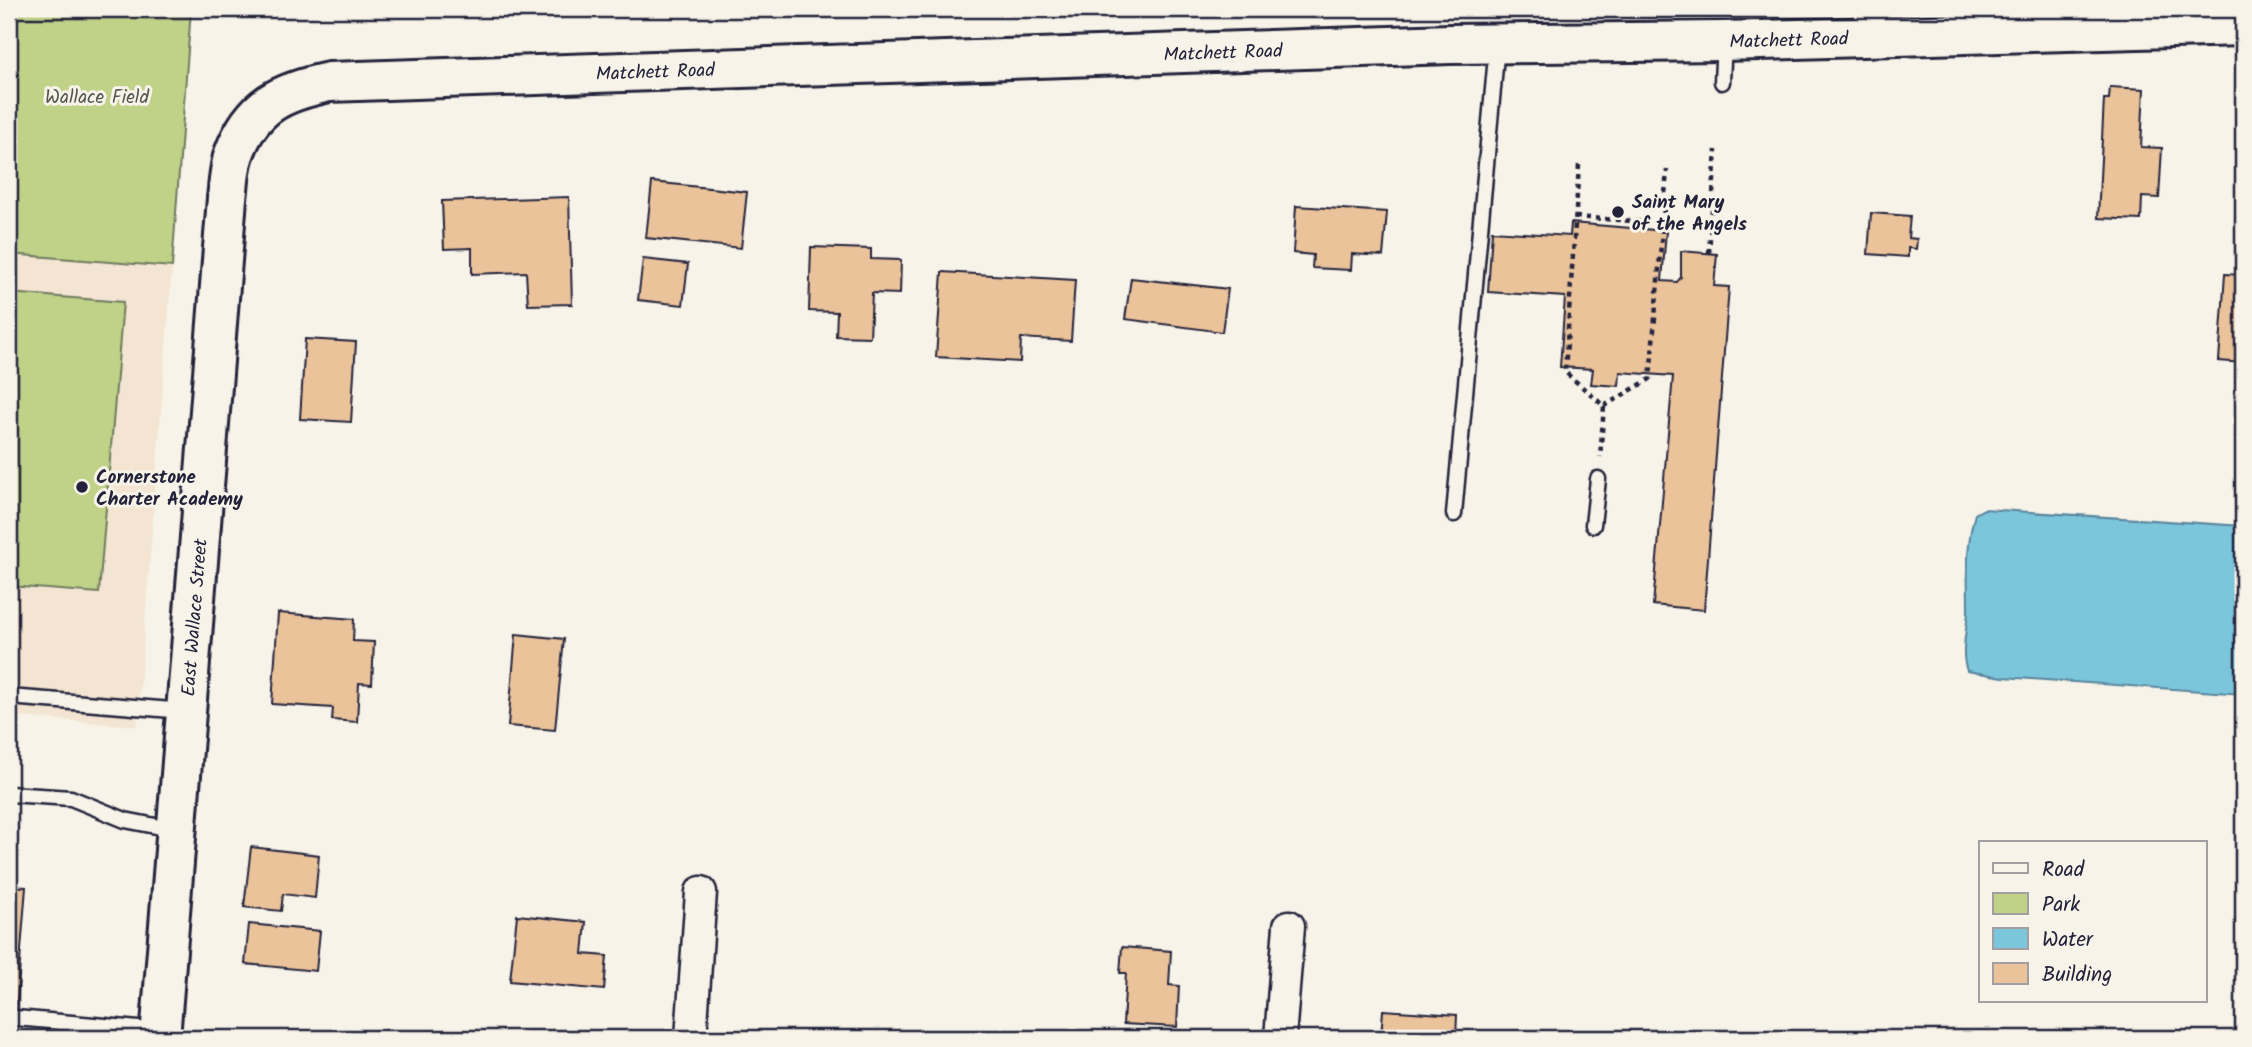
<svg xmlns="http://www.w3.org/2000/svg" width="2252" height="1047" viewBox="0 0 2252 1047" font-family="Kalam,sans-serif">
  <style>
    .built { fill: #f3e5d1 }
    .green { fill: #bfd287; stroke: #707a61; stroke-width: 2 }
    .water { fill: #7cc6dc; stroke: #58849c; stroke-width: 2 }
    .building { fill: #ebc39b; stroke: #22223b; stroke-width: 2 }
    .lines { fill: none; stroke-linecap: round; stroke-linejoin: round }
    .lane-casing { stroke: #22223b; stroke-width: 19 }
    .street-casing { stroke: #22223b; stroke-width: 35 }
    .secondary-casing { stroke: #22223b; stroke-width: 44 }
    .path { stroke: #22223b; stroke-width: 4.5; stroke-dasharray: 5 5; stroke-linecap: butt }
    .lane { stroke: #f7f3e8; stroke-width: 14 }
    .street { stroke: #f7f3e8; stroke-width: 30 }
    .secondary { stroke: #f7f3e8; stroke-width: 38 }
    .poi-dot { fill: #22223b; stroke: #f7f3e8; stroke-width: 2.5 }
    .labels { text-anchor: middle; stroke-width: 6; stroke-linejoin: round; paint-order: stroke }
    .street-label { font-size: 19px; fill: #22223b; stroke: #f7f3e8 }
    .park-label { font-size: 19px; fill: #515752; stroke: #f7f3e8 }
    .poi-label { font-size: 19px; font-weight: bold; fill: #22223b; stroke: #f7f3e8; text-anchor: start }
  </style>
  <rect width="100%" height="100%" fill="#f7f3e8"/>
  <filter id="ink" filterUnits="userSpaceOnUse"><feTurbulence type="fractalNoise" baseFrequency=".0143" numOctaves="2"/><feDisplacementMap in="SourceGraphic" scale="14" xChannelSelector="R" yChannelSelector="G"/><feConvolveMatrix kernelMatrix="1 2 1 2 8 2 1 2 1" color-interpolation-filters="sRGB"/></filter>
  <g filter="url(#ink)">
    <polygon class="built" points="9,254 172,267 137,726 9,716"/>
    <g class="green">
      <polygon points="9,9 191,9 172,267 9,254"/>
      <polygon points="9,293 123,302 99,593 9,586"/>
    </g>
    <path class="water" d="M1984,509L2243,526V694L2003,677L1967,671C1960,653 1967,630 1968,611C1968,578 1965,547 1975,514Z"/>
    <g class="building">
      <polygon points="2110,87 2144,89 2141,147 2162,148 2159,198 2142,197 2141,220 2098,218 2104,99 2109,99"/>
      <polygon points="652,182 747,192 741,248 646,238"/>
      <polygon points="569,197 572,304 528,305 526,272 472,274 472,248 444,249 442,201"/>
      <polygon points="1296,206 1387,212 1383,256 1352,254 1351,270 1312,268 1313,255 1293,253"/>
      <polygon points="1871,213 1910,216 1908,238 1917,239 1916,249 1908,248 1908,257 1868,254"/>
      <polygon points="1571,223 1666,231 1662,281 1677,282 1681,277 1681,251 1717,254 1714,286 1729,287 1704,610 1653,605 1673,376 1620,372 1619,386 1591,384 1593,369 1560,367 1565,297 1488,292 1492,231 1570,236"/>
      <polygon points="811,247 871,249 871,259 901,260 900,294 872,293 870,337 836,336 837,312 809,311"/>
      <polygon points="643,259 688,264 683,305 638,300"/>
      <polygon points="2243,260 2243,363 2219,361 2225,274 2242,275"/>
      <polygon points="942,272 1075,280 1071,341 1021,338 1020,362 936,357"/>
      <polygon points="1131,278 1228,289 1222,332 1125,319"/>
      <polygon points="305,339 356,342 351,422 300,419"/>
      <polygon points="278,613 354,619 353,641 374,642 372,684 359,683 357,722 332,720 333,708 272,704"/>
      <polygon points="516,634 564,639 555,730 508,726"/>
      <polygon points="251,847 319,855 315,898 283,894 281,911 244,907"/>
      <polygon points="9,886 26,887 14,1038 9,1038"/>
      <polygon points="517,915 586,922 583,954 607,956 604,990 510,981"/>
      <polygon points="249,924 320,931 316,971 245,964"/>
      <polygon points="1122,947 1171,951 1169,985 1179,986 1177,1027 1123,1024 1126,973 1120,973"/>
      <polygon points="1383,1010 1457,1015 1456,1038 1381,1038"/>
      <polygon points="537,1034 592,1037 592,1038 537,1038"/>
    </g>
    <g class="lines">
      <defs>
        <g id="lane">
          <polyline points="1722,82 1724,41"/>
          <polyline points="1454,514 1497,45"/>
          <polyline points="1593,525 1598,479"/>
          <polyline points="9,697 185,711"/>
          <polyline points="9,794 71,798 125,820 176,830"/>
          <polyline points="16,1018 161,1031"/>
        </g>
        <g id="street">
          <polyline points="1868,35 1870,9"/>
          <polyline points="691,1038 701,892"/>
          <polyline points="1280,1038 1289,926"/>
        </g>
        <g id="secondary">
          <path id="s1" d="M160,1038L227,198C229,184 229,168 234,154C252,105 281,92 329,82L1450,44L1724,41L2243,26"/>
        </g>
      </defs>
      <use href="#lane" class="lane-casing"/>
      <use href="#street" class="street-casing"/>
      <use href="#secondary" class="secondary-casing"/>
      <g class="path">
        <polyline points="1579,165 1565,372 1604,406 1600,457"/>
        <polyline points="1575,217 1663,223"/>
        <polyline points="1709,253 1716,150"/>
        <polyline points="1604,406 1650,379 1667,170"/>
      </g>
      <use href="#lane" class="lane"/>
      <use href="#street" class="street"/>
      <use href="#secondary" class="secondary"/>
    </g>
  </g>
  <g class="poi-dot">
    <circle cx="1618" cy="212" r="7"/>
    <circle cx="82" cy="487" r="7"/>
  </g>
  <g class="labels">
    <g class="street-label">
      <text dy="7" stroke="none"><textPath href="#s1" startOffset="2474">Matchett Road</textPath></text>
      <text dy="7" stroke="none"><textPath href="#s1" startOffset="1908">Matchett Road</textPath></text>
      <text dy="7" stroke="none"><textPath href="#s1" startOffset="1340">Matchett Road</textPath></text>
      <text dy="7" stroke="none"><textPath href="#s1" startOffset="422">East Wallace Street</textPath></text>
    </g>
    <g class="park-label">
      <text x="97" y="103">Wallace Field</text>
    </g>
    <g class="poi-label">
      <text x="1632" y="208">Saint Mary<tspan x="1632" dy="22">of the Angels</tspan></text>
      <text x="96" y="483">Cornerstone<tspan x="96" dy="22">Charter Academy</tspan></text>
    </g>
  </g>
  <rect width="2252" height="1047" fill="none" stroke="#f7f3e8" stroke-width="35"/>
  <rect x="18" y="18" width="2217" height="1012" fill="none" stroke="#22223b" stroke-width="2.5" filter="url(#ink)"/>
  <rect x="1979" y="841" width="228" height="161" fill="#f7f3e8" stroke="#a29fa3" stroke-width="2"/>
  <rect x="1993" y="863" width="35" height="10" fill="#f7f3e8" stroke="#a29fa3" stroke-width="2"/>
  <text x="2042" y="876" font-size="21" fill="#22223b">Road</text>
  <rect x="1993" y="893" width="35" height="21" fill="#bfd287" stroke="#a29fa3" stroke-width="2"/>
  <text x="2042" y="911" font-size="21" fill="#22223b">Park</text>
  <rect x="1993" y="928" width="35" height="21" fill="#7cc6dc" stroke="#a29fa3" stroke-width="2"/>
  <text x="2042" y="946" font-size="21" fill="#22223b">Water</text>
  <rect x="1993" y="963" width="35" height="21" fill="#ebc39b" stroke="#a29fa3" stroke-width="2"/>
  <text x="2042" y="981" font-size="21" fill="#22223b">Building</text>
</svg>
